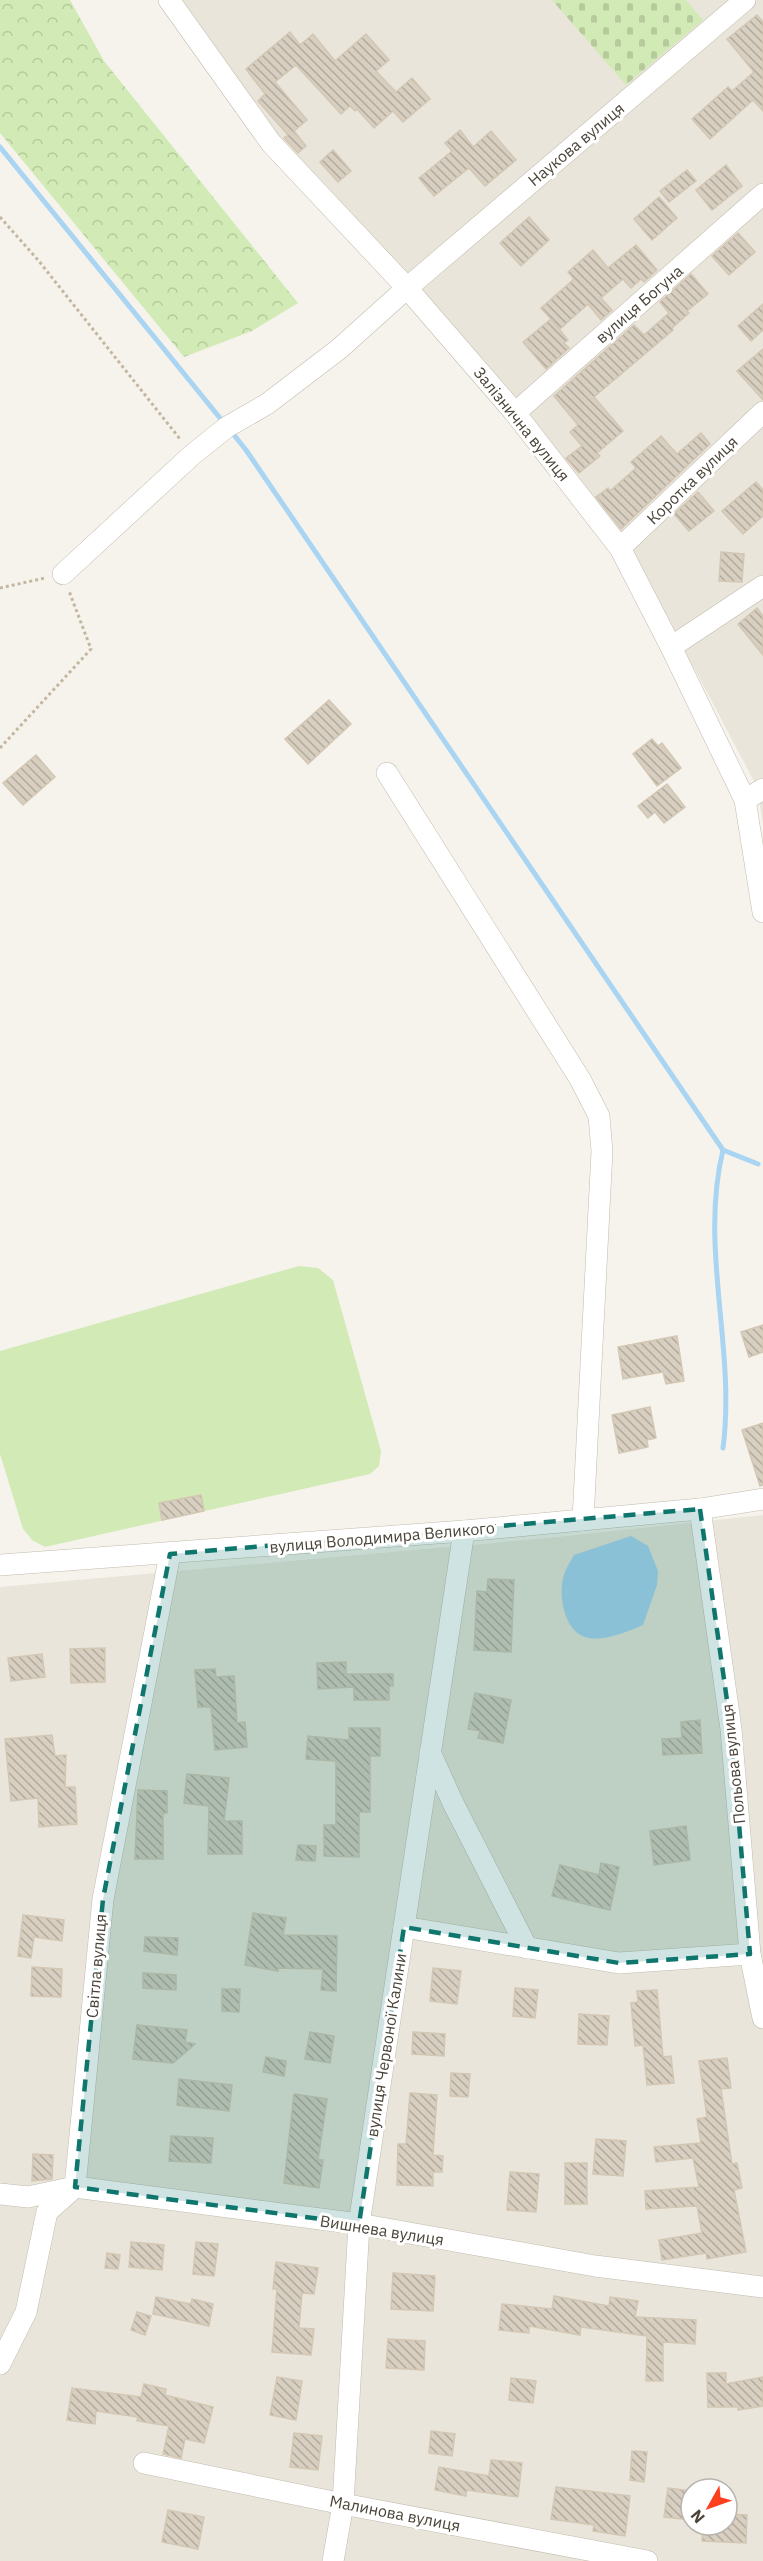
<svg xmlns="http://www.w3.org/2000/svg" width="763" height="2561" viewBox="0 0 763 2561" font-family="'IBM Plex Sans',sans-serif">
  <style>
    .residential { fill: #eae5da; fill-rule: evenodd }
    .green { fill: #d2eab5 }
    .forest { fill: url(#forest-crowns) }
    .cemetery { fill: url(#cemetery-stones) }
    .water { fill: #a9d4f2 }
    .lines { fill: none; stroke-linecap: round; stroke-linejoin: round }
    .stream { stroke: #a9d4f2; stroke-width: 5 }
    .building { fill: url(#building-back-hatch); stroke: #d3c7b4; stroke-width: 1.5 }
    .minor-casing { stroke: #c2bbae; stroke-width: 22 }
    .path { stroke: #c4b79f; stroke-width: 3; stroke-dasharray: 3 3; stroke-linecap: butt }
    .minor { stroke: #fff; stroke-width: 21 }
    .marked { fill: #0f766e; fill-opacity: 0.2; stroke: #0f766e; stroke-width: 4.5; stroke-dasharray: 12 8; stroke-linejoin: round }
    .labels { text-anchor: middle; stroke-width: 6; stroke-linejoin: round; paint-order: stroke }
    .street-label { font-size: 16px; fill: #4b4439; stroke: #fff }
  </style>
  <defs>
    <pattern id="forest-crowns" width="20" height="18" patternUnits="userSpaceOnUse" patternTransform="scale(1.5)"><rect width="20" height="18" fill="#d2eab5"/><path d="M2 6a3 3 0 1 1 6 0M12 15a3 3 0 1 1 6 0" fill="none" stroke="#b6ca9c"/></pattern>
    <pattern id="cemetery-stones" width="16" height="16" patternUnits="userSpaceOnUse" patternTransform="scale(1.5)"><rect width="16" height="16" fill="#d2eab5"/><path d="M2 7V4a2 2 0 0 1 4 0v3zM10 15v-3a2 2 0 0 1 4 0v3z" fill="#b6ca9c"/></pattern>
    <pattern id="building-back-hatch" width="6" height="6" patternUnits="userSpaceOnUse" patternTransform="scale(1.5)"><rect width="6" height="6" fill="#d8cfc1"/><path d="M-1 5l2 2M0 0l6 6M5-1l2 2" fill="none" stroke="#b1aa9e"/></pattern>
  </defs>
  <rect width="100%" height="100%" fill="#f6f3ec"/>
  <g class="residential">
    <polygon points="180,0 763,0 763,824 757,787 699,677 619,538 275,138"/>
    <path d="M763,1515V2561H0V1587L548,1538ZM691,2489H727V2525H691Z"/>
  </g>
  <polygon class="green" points="299,1266 318,1268 333,1280 381,1451 379,1466 370,1474 45,1547 32,1540 23,1529 0,1454 0,1351"/>
  <polygon class="forest" points="0,0 70,0 104,61 298,303 252,331 184,357 0,133"/>
  <polygon class="cemetery" points="552,0 686,0 703,20 626,85"/>
  <path class="water" d="M631,1536L648,1546L658,1571L657,1585L643,1625C629,1631 601,1643 585,1637C563,1630 557,1591 565,1572C567,1566 571,1561 574,1555Z"/>
  <g class="lines">
    <g class="stream">
      <polyline points="0,147 224,423"/>
      <polyline points="230,430 246,450 723,1150 758,1164"/>
      <path d="M723,1448C736,1348 699,1249 723,1150"/>
    </g>
  </g>
  <g class="building">
    <polygon points="757,15 763,22 763,111 753,100 710,139 692,119 728,87 732,91 754,72 727,39"/>
    <polygon points="290,32 300,45 313,34 335,61 366,34 389,60 376,71 396,92 412,78 430,99 403,122 393,111 374,128 357,109 355,111 350,106 341,114 296,65 275,82 307,120 294,131 306,146 298,153 284,138 288,135 258,101 265,94 246,69"/>
    <polygon points="460,130 473,147 491,131 516,160 485,186 469,168 434,196 419,178 452,151 445,143"/>
    <polygon points="333,150 351,171 338,182 320,162"/>
    <polygon points="726,165 742,186 712,210 696,190"/>
    <polygon points="687,170 696,181 669,202 660,191"/>
    <polygon points="659,197 677,218 652,240 634,219"/>
    <polygon points="529,217 549,240 521,266 500,243"/>
    <polygon points="738,233 755,252 729,275 712,256"/>
    <polygon points="636,245 657,270 644,282 641,279 631,288 623,279 601,298 612,310 601,320 588,304 560,329 541,308 574,279 568,272 593,250 608,268"/>
    <polygon points="691,274 708,294 687,311 689,313 672,328 673,330 594,397 623,431 597,453 600,456 579,473 566,458 582,446 570,432 578,425 554,396 634,325 644,335 669,313 660,302"/>
    <polygon points="763,304 763,330 751,341 738,326"/>
    <polygon points="551,319 568,340 564,343 569,348 546,369 523,342"/>
    <polygon points="763,349 763,400 737,371"/>
    <polygon points="701,433 710,444 621,529 596,497 608,488 610,491 636,468 631,462 661,436 677,454"/>
    <polygon points="756,482 763,490 763,516 743,534 722,511"/>
    <polygon points="698,492 714,511 689,531 674,514"/>
    <polygon points="721,552 744,554 742,582 719,581"/>
    <polygon points="757,608 763,616 763,655 738,624"/>
    <polygon points="329,700 351,724 308,764 285,739"/>
    <polygon points="652,739 658,746 662,743 681,768 657,786 633,754"/>
    <polygon points="36,755 55,777 23,805 3,783"/>
    <polygon points="667,784 685,807 664,823 655,812 648,818 638,806"/>
    <polygon points="763,1325 763,1352 749,1357 741,1332"/>
    <polygon points="677,1336 684,1381 666,1384 663,1372 623,1379 618,1347"/>
    <polygon points="650,1407 656,1438 647,1440 648,1447 619,1453 612,1415"/>
    <polygon points="763,1423 763,1485 760,1486 742,1430"/>
    <polygon points="201,1495 204,1511 162,1520 159,1503"/>
    <polygon points="488,1579 514,1580 511,1652 474,1650 477,1591 487,1592"/>
    <polygon points="105,1648 105,1682 71,1683 70,1649"/>
    <polygon points="42,1654 45,1677 11,1681 8,1658"/>
    <polygon points="346,1662 346,1674 393,1674 393,1686 389,1686 389,1700 354,1700 354,1687 318,1689 317,1663"/>
    <polygon points="215,1669 216,1677 234,1676 237,1723 245,1722 247,1747 215,1750 211,1707 198,1707 195,1670"/>
    <polygon points="475,1693 511,1700 503,1743 478,1738 480,1731 468,1729"/>
    <polygon points="700,1720 702,1753 663,1755 662,1739 682,1738 681,1722"/>
    <polygon points="349,1728 380,1728 380,1756 370,1756 370,1812 359,1812 359,1857 324,1856 324,1825 336,1825 336,1761 306,1759 308,1736 349,1740"/>
    <polygon points="52,1735 55,1756 66,1755 65,1787 75,1787 77,1824 39,1827 38,1798 11,1801 5,1739"/>
    <polygon points="187,1774 229,1778 224,1821 242,1821 242,1854 208,1854 209,1806 184,1803"/>
    <polygon points="138,1790 167,1791 167,1813 163,1813 163,1859 135,1859"/>
    <polygon points="686,1826 690,1860 654,1865 650,1831"/>
    <polygon points="298,1845 316,1846 315,1861 296,1860"/>
    <polygon points="601,1863 619,1867 610,1910 552,1896 560,1865 599,1875"/>
    <polygon points="253,1913 286,1918 283,1935 337,1936 336,1991 321,1990 323,1969 278,1968 278,1971 245,1965"/>
    <polygon points="23,1915 64,1920 62,1941 34,1937 31,1958 18,1956"/>
    <polygon points="145,1937 178,1938 177,1955 144,1951"/>
    <polygon points="32,1967 62,1969 61,1997 31,1996"/>
    <polygon points="433,1968 461,1971 457,2004 430,2001"/>
    <polygon points="143,1973 176,1975 176,1990 143,1988"/>
    <polygon points="515,1988 538,1990 535,2018 513,2016"/>
    <polygon points="222,1989 240,1989 239,2012 222,2011"/>
    <polygon points="657,1990 663,2057 671,2056 674,2083 647,2085 643,2045 635,2046 631,2003 638,2002 637,1991"/>
    <polygon points="579,2014 609,2016 607,2045 578,2044"/>
    <polygon points="137,2025 187,2030 185,2042 195,2044 173,2063 133,2059"/>
    <polygon points="310,2032 334,2036 330,2063 305,2059"/>
    <polygon points="413,2032 445,2034 444,2056 412,2054"/>
    <polygon points="266,2057 286,2061 284,2076 263,2072"/>
    <polygon points="727,2058 731,2088 721,2089 732,2164 737,2163 742,2188 734,2190 746,2252 707,2259 706,2253 662,2260 659,2240 702,2233 697,2206 646,2209 645,2191 699,2187 693,2158 656,2162 654,2147 701,2143 697,2119 707,2117 699,2061"/>
    <polygon points="451,2073 470,2074 468,2097 450,2096"/>
    <polygon points="179,2079 232,2085 229,2111 177,2105"/>
    <polygon points="410,2093 437,2095 433,2155 443,2156 442,2172 433,2172 433,2186 397,2185 398,2144 406,2144"/>
    <polygon points="294,2094 327,2099 318,2160 323,2160 319,2188 284,2183"/>
    <polygon points="171,2136 213,2138 211,2163 169,2161"/>
    <polygon points="596,2139 626,2141 623,2176 593,2174"/>
    <polygon points="33,2154 53,2155 52,2179 32,2181"/>
    <rect x="565" y="2163" width="22" height="41"/>
    <polygon points="510,2172 539,2174 536,2212 507,2210"/>
    <polygon points="131,2242 164,2245 162,2270 129,2267"/>
    <polygon points="196,2242 218,2244 214,2276 193,2274"/>
    <polygon points="107,2253 120,2255 118,2269 105,2268"/>
    <polygon points="276,2262 318,2268 314,2294 302,2293 299,2328 314,2329 311,2355 272,2352 277,2289 273,2289"/>
    <polygon points="393,2273 435,2276 433,2311 391,2309"/>
    <polygon points="554,2296 609,2306 610,2297 638,2301 635,2317 696,2320 695,2344 663,2342 663,2381 646,2381 647,2336 581,2327 580,2335 529,2326 529,2333 499,2330 502,2304 552,2309"/>
    <polygon points="156,2297 191,2304 192,2299 213,2304 209,2326 153,2314"/>
    <polygon points="137,2312 151,2316 145,2335 131,2330"/>
    <polygon points="388,2339 425,2341 424,2370 386,2368"/>
    <polygon points="707,2373 726,2373 726,2384 763,2377 763,2406 738,2410 738,2407 708,2407"/>
    <polygon points="277,2377 302,2381 296,2420 270,2415"/>
    <polygon points="511,2378 536,2381 533,2403 509,2400"/>
    <polygon points="144,2384 166,2389 165,2395 213,2407 204,2443 185,2439 181,2458 163,2454 169,2426 137,2421 138,2417 96,2411 95,2424 67,2420 72,2388 141,2397"/>
    <polygon points="431,2431 455,2434 452,2456 429,2453"/>
    <polygon points="294,2433 322,2436 318,2470 290,2467"/>
    <polygon points="632,2451 647,2452 644,2482 630,2480"/>
    <polygon points="491,2460 522,2463 518,2497 467,2490 466,2496 435,2490 439,2467 489,2476"/>
    <polygon points="556,2487 630,2496 625,2536 593,2531 594,2525 551,2519"/>
    <polygon points="668,2488 691,2491 691,2520 664,2517"/>
    <polygon points="168,2510 204,2517 198,2549 162,2542"/>
    <polygon points="727,2514 747,2515 746,2543 702,2541 703,2525 727,2525"/>
  </g>
  <g class="lines">
    <defs>
      <g id="minor">
        <polyline points="169,0 271,143 407,288 515,413 620,548 671,647 745,800 763,912"/>
        <polyline points="515,413 763,194"/>
        <polyline points="620,548 763,412"/>
        <polyline points="63,574 192,455 227,427 267,404 339,349 407,288 745,0"/>
        <polyline points="671,647 763,586"/>
        <polyline points="387,773 580,1079 599,1116 602,1151 583,1520"/>
        <polyline points="745,800 763,789"/>
        <polyline points="700,1509 731,1729 750,1954 763,2018"/>
        <polyline points="0,1565 464,1531 700,1509 763,1499"/>
        <polyline points="430,1752 453,1803 527,1948"/>
        <polyline points="404,1927 619,1963 750,1954"/>
        <polyline points="0,2194 28,2197 75,2187 359,2224 595,2266 763,2287"/>
        <polyline points="0,2364 26,2312 47,2212 75,2187 103,1899 170,1554"/>
        <polyline points="144,2463 343,2504 647,2561"/>
        <polyline points="333,2561 343,2504 359,2224 464,1531"/>
      </g>
    </defs>
    <use href="#minor" class="minor-casing"/>
    <g class="path">
      <polyline points="0,217 38,260 180,439"/>
      <polyline points="0,588 45,578"/>
      <polyline points="0,748 91,649 69,591"/>
    </g>
    <use href="#minor" class="minor"/>
  </g>
  <path class="marked" d="M700,1509L731,1729L750,1954L619,1963L404,1927L359,2224L75,2187L103,1899L170,1554Z"/>
  <g class="labels">
    <g class="street-label">
      <text transform="translate(576 144) rotate(-40)" y="6">Наукова вулиця</text>
      <text transform="translate(639 304) rotate(-41)" y="6">вулиця Богуна</text>
      <text transform="translate(522 424) rotate(51)" y="6">Залізнична вулиця</text>
      <text transform="translate(692 480) rotate(-44)" y="6">Коротка вулиця</text>
      <text transform="translate(382 1537) rotate(-5)" y="6">вулиця Володимира Великого</text>
      <text transform="translate(733 1764) rotate(-96)" y="6">Польова вулиця</text>
      <text transform="translate(96 1966) rotate(-85)" y="6">Світла вулиця</text>
      <text transform="translate(386 2045) rotate(-81)" y="6">вулиця Червоної Калини</text>
      <text transform="translate(382 2230) rotate(9)" y="6">Вишнева вулиця</text>
      <text transform="translate(395 2513) rotate(11)" y="6">Малинова вулиця</text>
    </g>
  </g>
  <g transform="translate(709 2507) rotate(230)"><circle r="28" fill="#ffffff" stroke="#b7b4b0" stroke-width="1.5"/>
  <path d="M0-4.5L10 22L0 15L-10 22Z" fill="#fc3f1d"/>
  <text y="-9" font-size="16" font-weight="bold" text-anchor="middle" fill="#4b4439">N</text>
  </g>
</svg>
